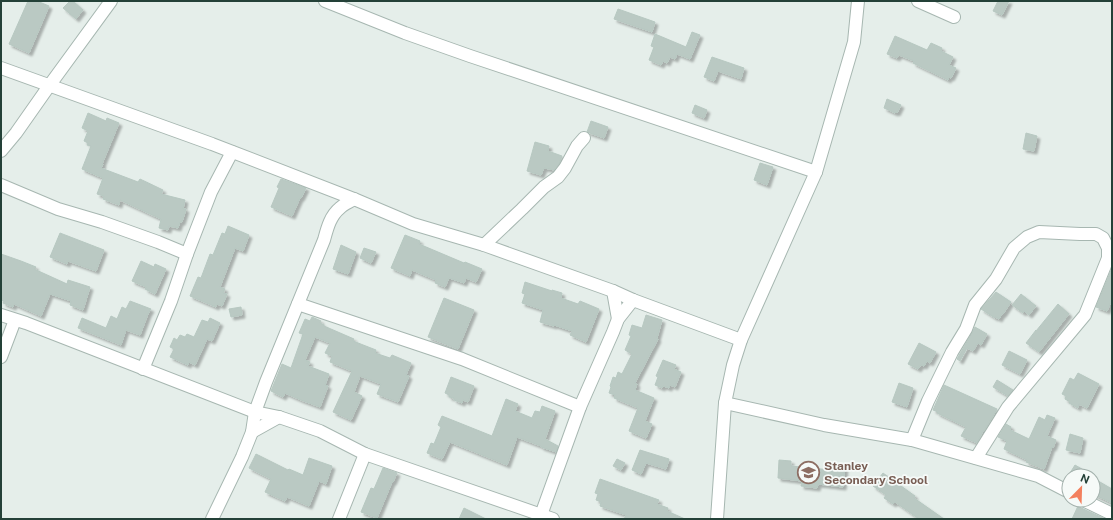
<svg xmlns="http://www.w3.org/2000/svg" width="1113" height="520" viewBox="0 0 1113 520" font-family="'Public Sans',sans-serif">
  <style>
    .building { fill: #bac9c3; stroke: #b7c8c1; filter: url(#shadow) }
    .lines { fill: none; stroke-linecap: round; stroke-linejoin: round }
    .minor-casing { stroke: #a7b7b1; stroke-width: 14 }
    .minor { stroke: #fff; stroke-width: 12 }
    .labels { text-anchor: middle; stroke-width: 3.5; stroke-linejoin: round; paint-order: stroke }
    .education-label { font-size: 12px; font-weight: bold; fill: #785e54; stroke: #f6faf8; text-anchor: start }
  </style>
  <defs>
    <filter id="shadow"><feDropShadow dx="3" dy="3" stdDeviation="1" flood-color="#0004"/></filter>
  </defs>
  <rect width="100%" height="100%" fill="#e5eeea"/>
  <g class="building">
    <polygon points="28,1 37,1 49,6 29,53 9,44"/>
    <polygon points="70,1 73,1 83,10 76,19 63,8"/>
    <polygon points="998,1 1009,1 1002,15 993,11"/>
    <polygon points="618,9 655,22 652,32 614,19"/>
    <polygon points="692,32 700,35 690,59 677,54 675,59 670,57 667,63 663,61 661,65 649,60 654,47 651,46 655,34 686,47"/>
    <polygon points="895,36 927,50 931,43 942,48 941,51 953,57 949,65 956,68 951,78 949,77 948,80 913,63 914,61 899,55 897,58 887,54"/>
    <polygon points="712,57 744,68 741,79 718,71 714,81 704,77"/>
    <polygon points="887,99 901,105 897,113 896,112 895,113 884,108"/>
    <polygon points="695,105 707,110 704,118 692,113"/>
    <polygon points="88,113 106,121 107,118 119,123 102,164 103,164 101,168 138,182 140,179 163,190 161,194 185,200 183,209 186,209 182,222 180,222 178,228 169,226 168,230 159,228 161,219 120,200 119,205 103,199 104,196 97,194 103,178 82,169 91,146 87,145 88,143 84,141 88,131 82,128"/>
    <polygon points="591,121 608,127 604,138 587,132"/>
    <polygon points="1026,133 1037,136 1034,151 1023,149"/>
    <polygon points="535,142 549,146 548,151 562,156 559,164 554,170 544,168 541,175 527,171"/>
    <polygon points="760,163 773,167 767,185 754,180"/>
    <polygon points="281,179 306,188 301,198 300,198 292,216 271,207 279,188 277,187"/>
    <polygon points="228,226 249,235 243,251 235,248 220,287 225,289 223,293 227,294 222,306 217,304 216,307 190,296 198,277 201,278 210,254 213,255 222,233 225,234"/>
    <polygon points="60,233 104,250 96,271 68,261 67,264 50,257"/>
    <polygon points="405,235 420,241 419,244 464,263 465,262 482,269 476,282 466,278 464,283 449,278 445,287 435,283 436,280 412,270 410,276 391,268"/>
    <polygon points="341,245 356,252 348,274 333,269"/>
    <polygon points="364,248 376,252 371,263 360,258"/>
    <polygon points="1,254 21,261 36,267 34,269 67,284 68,280 90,287 83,310 70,305 71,301 50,294 41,316 14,304 13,307 3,303 4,301 1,300"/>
    <polygon points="141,261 154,267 155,264 166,269 155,294 145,289 146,287 132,281"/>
    <polygon points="1112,268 1112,300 1107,311 1096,307"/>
    <polygon points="525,282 552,291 552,290 562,293 561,298 578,304 580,301 599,309 586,342 570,335 572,331 554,325 554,326 540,322 543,310 522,303 525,294 522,293"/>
    <polygon points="996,292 1011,302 1003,314 1002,314 999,319 995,317 995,318 981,309"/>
    <polygon points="1021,294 1036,306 1029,315 1024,311 1023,313 1012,305"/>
    <polygon points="444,298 474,310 458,349 428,337"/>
    <polygon points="130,301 151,309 148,314 140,335 126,330 121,345 78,328 82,318 106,328 111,316 117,319 122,307 126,309"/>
    <polygon points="1058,304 1069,314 1039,352 1026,343 1036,330 1036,331"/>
    <polygon points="241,307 242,315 231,317 229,309"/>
    <polygon points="646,315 662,320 657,338 658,339 635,383 637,384 635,390 654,398 645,421 652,424 646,438 629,431 638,408 614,398 615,395 609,393 611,387 610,386 613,377 616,378 618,372 622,374 632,354 625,350 631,336 629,335 632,325 642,328"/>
    <polygon points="312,317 321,321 320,323 324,325 324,326 354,339 353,341 376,350 375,353 390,358 392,355 411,363 406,375 409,376 398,402 377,394 381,384 360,376 354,392 362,396 351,420 333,412 352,371 330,362 332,356 325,353 330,343 315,337 305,360 310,362 308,366 329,374 325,385 328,386 320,407 301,400 285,393 283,397 271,391 282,364 291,368 303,334 299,333 305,319 310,321"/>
    <polygon points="210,318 220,323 212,341 207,339 195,365 189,362 188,365 170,357 174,349 170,347 174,338 177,340 180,335 185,337 187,334 194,337 202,320 208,322"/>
    <polygon points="975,327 987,334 981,345 978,343 973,351 967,348 960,361 957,359 972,333"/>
    <polygon points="919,343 936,352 930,363 927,361 924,366 921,365 918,369 908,364"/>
    <polygon points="1009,351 1027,360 1020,374 1002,365"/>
    <polygon points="663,360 676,365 674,369 681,372 675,387 670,385 669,388 663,386 662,388 655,385 658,377 656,376"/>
    <polygon points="1078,373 1099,384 1087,408 1079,404 1078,408 1069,403 1070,402 1065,399 1066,396 1062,394 1070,378 1074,380"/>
    <polygon points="451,377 474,386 468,402 463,400 462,403 454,400 454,398 449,397 449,395 445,393"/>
    <polygon points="997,380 1013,390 1008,396 993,387"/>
    <polygon points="899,383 913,388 907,407 892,402"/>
    <polygon points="944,385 997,409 992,418 984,431 983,431 977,443 961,436 966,427 937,413 938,412 933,410"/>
    <polygon points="506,399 518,404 515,411 532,418 535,411 540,412 542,406 555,411 545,439 558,446 556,452 541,447 541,446 517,437 507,465 450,442 442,459 427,453 431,443 434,444 441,427 438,425 442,416 492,436"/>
    <polygon points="1047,415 1055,418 1047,436 1056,440 1053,448 1052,447 1044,469 1026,462 1027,460 1004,449 1007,441 998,437 1006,424 1011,427 1010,430 1029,439 1039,417 1045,420"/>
    <polygon points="1070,434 1083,438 1080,453 1066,450"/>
    <polygon points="640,450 669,459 666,469 646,463 641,474 632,470"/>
    <polygon points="256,454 288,470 289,469 303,475 309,458 332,466 326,484 319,481 309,506 287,497 285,501 265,492 271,479 249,468"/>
    <polygon points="617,459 625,463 621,470 613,466"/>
    <polygon points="779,460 791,461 791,466 831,470 832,465 845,467 843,487 818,484 817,488 801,486 802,481 778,478"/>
    <polygon points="1075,465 1094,476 1076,476 1070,473"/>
    <polygon points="383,468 397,473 393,482 392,482 377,518 361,512 371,488 374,489"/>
    <polygon points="883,473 915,496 914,498 944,519 919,519 895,502 893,504 884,498 886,495 873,486"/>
    <polygon points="1093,478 1112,489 1112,503 1093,494"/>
    <polygon points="600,479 659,500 657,504 668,508 667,511 685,519 624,519 626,515 600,506 601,502 596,500 598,494 595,493"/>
    <polygon points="1078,506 1079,507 1105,519 1072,519"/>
    <polygon points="464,508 486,519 459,519"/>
  </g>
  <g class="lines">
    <defs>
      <g id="minor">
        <polyline points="325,1 405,33 470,56 816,172"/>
        <polyline points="918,1 954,17"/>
        <polyline points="1,68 212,144 354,199 413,224 484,245 613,291 633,300 741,340"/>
        <polyline points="1,151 16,133 49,86 111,1"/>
        <polyline points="1,185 58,209 102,222 158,242 187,254"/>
        <polyline points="484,245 522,209 544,187 558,177 565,168 577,146 584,138"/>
        <polyline points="613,291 618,319"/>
        <polyline points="298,304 462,359 580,407"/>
        <polyline points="1,315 26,323 255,412 279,417 320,431 365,454 553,519"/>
        <polyline points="1,357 15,320"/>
        <polyline points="143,369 171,301 187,254 211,192 232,152"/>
        <polyline points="725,403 824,425 912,440 1038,476 1069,492"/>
        <polyline points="252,432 279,417"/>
        <polyline points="912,440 928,401 952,352 966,329 975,305 996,279 1014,248 1027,237 1039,232 1080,234 1096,234 1103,238 1108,248 1108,258 1085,315 1008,407 976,458"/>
        <polyline points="1083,500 1112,514"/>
        <polyline points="541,515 580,407 613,332 618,319 633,300"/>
        <path d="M212,519L242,457L252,432L255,412L266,382L324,240C327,229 330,216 340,208C344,204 350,202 354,199"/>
        <polyline points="339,519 365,454"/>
        <polyline points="717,519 725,403 733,365 741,340 816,172 854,42 858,1"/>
      </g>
    </defs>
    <use href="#minor" class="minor-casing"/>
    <use href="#minor" class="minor"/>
  </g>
  <defs>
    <symbol id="school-ring" viewBox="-11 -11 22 22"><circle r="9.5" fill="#f6faf8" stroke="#8d6e63" stroke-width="1.5"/><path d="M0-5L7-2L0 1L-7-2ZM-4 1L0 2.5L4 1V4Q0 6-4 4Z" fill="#8d6e63"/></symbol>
  </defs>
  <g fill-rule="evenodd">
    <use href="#school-ring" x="796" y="460" width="25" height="25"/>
  </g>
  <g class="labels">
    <g class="education-label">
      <text x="824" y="470">Stanley<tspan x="824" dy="14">Secondary School</tspan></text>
    </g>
  </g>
  <rect width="1113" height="520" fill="none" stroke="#244138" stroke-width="4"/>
  <g transform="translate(1081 488) rotate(23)"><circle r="19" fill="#f6faf8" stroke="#a2b0ab"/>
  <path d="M0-3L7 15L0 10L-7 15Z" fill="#f3805e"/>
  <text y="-6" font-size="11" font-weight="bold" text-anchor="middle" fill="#244138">N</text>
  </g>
</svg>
